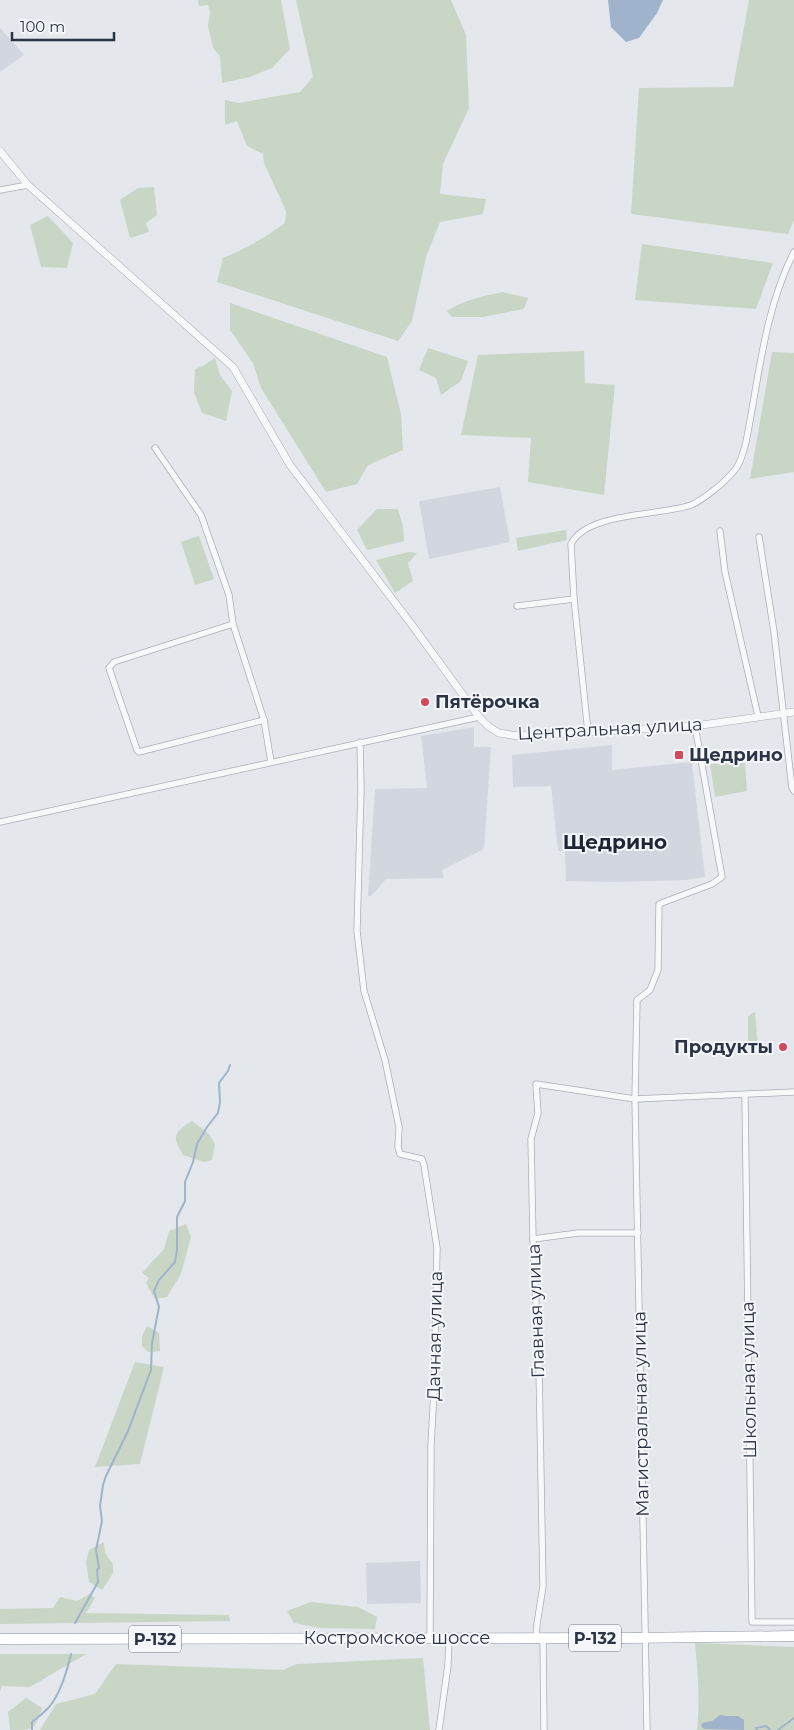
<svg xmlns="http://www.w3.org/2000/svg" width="794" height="1730" viewBox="0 0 794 1730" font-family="Montserrat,sans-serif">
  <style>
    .built { fill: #d2d6de }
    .green { fill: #c9d6c5 }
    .water { fill: #9fb4cc }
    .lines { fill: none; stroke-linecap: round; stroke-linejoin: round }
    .stream { stroke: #9fb4cc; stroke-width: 2 }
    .minor-casing { stroke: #a9aeb7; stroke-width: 7 }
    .tertiary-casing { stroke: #a9aeb7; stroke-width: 8 }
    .trunk-casing { stroke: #8b94a3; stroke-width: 11 }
    .minor { stroke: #f7f8fa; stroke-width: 5.5 }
    .tertiary { stroke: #f7f8fa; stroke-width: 7 }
    .trunk { stroke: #fff; stroke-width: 10 }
    .poi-dot { fill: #d1495b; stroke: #f4f6f9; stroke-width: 2 }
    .labels { text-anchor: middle; stroke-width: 4; stroke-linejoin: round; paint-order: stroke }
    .shield { fill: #f4f6f9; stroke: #676e7b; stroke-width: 1 }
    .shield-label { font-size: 16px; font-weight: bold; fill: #2b3445 }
    .poi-label { font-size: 18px; font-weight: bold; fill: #2b3445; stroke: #f4f6f9; text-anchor: start }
    .street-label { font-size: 18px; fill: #2b3445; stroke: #f4f6f9 }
    .quarter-label { font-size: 20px; font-weight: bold; fill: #1d2536; stroke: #f4f6f9 }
  </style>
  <rect width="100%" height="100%" fill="#e4e7ec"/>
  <g class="built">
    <polygon points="0,28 24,55 0,72"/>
    <polygon points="500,487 510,542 429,559 419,501"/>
    <polygon points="474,727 474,747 491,747 484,849 442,870 444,878 386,879 371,896 368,896 375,789 427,788 421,736"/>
    <polygon points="612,745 612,770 692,762 705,877 686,880 615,882 566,881 565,851 558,851 551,786 513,787 512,755"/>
    <polygon points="420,1561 421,1603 367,1604 366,1563"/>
  </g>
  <g class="green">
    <polygon points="198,0 281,0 290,49 272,68 250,77 222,83 220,56 213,48 208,26 210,12 208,5 199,6"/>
    <path d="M296,0H451L466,35L469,108L443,164L440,194L486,199L483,214L440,222L426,257L412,321L398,341L217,282L223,258C246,248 265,238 285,223L286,211L264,163L263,154L247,146L237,121L225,125V100L239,103L300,92L313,77Z"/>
    <polygon points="749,0 794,0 794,220 788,234 631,214 639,88 733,87"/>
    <polygon points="154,187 157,215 146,223 149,232 130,238 120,200 138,188"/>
    <polygon points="48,216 73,243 67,268 41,267 30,225"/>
    <polygon points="642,244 773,263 756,309 635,300"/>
    <path d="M503,292L528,298L524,309L483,317H452L447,311C463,300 484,296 503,292Z"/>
    <polygon points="230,303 387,357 401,414 403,450 368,465 357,484 326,492 261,388 253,363 230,330"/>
    <polygon points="428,348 468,361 461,381 441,395 436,378 419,370"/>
    <polygon points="584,351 585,383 615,385 604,495 528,482 531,438 461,435 478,355"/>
    <polygon points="772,352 794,353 794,472 750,479"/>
    <polygon points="215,358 220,375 232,391 226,421 202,413 194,392 195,369 203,366"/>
    <polygon points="377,509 398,509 403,526 404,541 367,550 357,530"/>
    <polygon points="566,530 567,540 518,551 516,538"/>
    <polygon points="199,536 214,579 195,585 181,542"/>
    <polygon points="409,552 417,553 408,563 413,581 395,593 376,560"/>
    <polygon points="745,763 747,791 715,797 710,764"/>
    <polygon points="755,1012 758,1047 748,1048 748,1017 751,1014"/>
    <path d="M192,1121L209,1134L215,1144L212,1160L204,1162L183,1155C171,1135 174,1133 192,1121Z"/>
    <polygon points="186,1224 191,1237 181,1274 167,1297 155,1299 146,1283 149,1278 142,1273 164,1249 169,1231"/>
    <polygon points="147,1326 159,1333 160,1351 148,1352 142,1346 142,1336"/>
    <polygon points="135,1362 164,1367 140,1464 95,1467"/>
    <polygon points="104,1542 105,1553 113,1564 113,1573 102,1590 89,1582 86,1562 89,1550"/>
    <polygon points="90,1594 95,1598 86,1613 229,1615 230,1621 0,1624 0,1609 53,1608 60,1597 77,1601"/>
    <polygon points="311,1602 358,1607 377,1617 375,1629 320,1628 294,1623 287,1611"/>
    <path d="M695,1643L794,1647V1730H697C700,1701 698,1672 695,1643Z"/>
    <polygon points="0,1654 86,1654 30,1687 2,1686 0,1692"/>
    <polygon points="423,1658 430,1730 40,1730 56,1704 95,1694 116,1664 283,1670 297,1664"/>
    <path d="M26,1698L42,1708C34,1730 36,1730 10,1730L8,1712Z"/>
  </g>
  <g class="water">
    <polygon points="608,0 663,0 657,13 639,38 626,42 611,27"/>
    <polygon points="720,1715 727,1716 738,1716 744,1720 744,1730 704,1729 701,1726 702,1723 712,1721"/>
  </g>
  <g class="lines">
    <g class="stream">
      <polyline points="75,1623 98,1582 97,1570 99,1568 96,1550 102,1521 100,1506 103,1485 106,1476 128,1431 151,1370 152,1343 159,1307 154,1291 159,1280 175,1262 177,1250 177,1217 185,1201 185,1182 193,1162 197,1144 207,1127 218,1113 220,1102 219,1083 228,1071 230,1065"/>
      <path d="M32,1730V1722C38,1717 45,1712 50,1706C61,1692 67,1671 71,1654"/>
      <polyline points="757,1730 756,1728 766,1726 770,1730"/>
      <polyline points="778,1730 794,1718"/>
    </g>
    <defs>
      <g id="minor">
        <polyline points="0,190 28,185"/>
        <polyline points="155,448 201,515 229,595 233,624 264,720 271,762"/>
        <polyline points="720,531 725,572 758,716"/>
        <polyline points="759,537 774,632 792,788 794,791"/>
        <polyline points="517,606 574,599"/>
        <polyline points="233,624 114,662 109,668 137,750 139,752 264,720"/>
        <path d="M588,732L574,599L571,544C587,512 659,516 691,505C701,501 710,493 719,486C737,470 740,466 746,442C759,378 764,311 794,252"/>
        <polyline points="360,742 361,789 357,931 364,991 385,1060 399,1127 398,1147 400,1154 422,1159 424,1165 437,1248 434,1390 431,1446 430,1638"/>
        <polyline points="0,822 479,717"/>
        <polyline points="745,1095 752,1622 794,1622"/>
        <polyline points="533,1239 578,1233 638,1233"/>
        <polyline points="536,1638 537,1624 543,1586 539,1367 533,1239 531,1139 538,1113 536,1084 635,1099 794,1092"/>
        <polyline points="543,1638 544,1730"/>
        <polyline points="439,1730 448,1665 449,1638"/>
        <polyline points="647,1730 635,1099 637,1000 650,990 658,970 659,904 712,884 722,877 695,726"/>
      </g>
      <polyline id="tertiary" points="0,151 28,185 233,367 290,465 412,625 479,717 489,727 499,733 518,736 695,726 794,712"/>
      <polyline id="trunk" points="0,1639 629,1638 794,1636"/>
    </defs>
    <use href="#minor" class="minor-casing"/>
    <use href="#tertiary" class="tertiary-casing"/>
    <use href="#trunk" class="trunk-casing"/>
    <use href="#minor" class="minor"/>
    <use href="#tertiary" class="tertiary"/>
    <use href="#trunk" class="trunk"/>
  </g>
  <g class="poi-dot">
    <circle cx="425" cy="702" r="5"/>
    <rect x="674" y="750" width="10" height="10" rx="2.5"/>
    <circle cx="783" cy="1047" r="5"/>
  </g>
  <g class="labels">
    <g class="shield">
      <rect x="569" y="1624.5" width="52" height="27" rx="4"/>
      <rect x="129" y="1625.5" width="52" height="27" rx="4"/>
    </g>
    <g class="shield-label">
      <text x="595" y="1644">Р-132</text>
      <text x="155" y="1645">Р-132</text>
    </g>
    <g class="poi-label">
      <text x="435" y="708">Пятёрочка</text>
      <text x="689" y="761">Щедрино</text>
      <text x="773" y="1053" text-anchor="end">Продукты</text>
    </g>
    <g class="street-label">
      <text transform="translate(610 729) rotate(-3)" y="6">Центральная улица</text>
      <text transform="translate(536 1311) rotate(-92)" y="6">Главная улица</text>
      <text transform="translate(435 1336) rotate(-89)" y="6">Дачная улица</text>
      <text transform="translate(749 1380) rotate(-91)" y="6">Школьная улица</text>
      <text transform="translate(641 1414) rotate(-91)" y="6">Магистральная улица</text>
      <text x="397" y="1644">Костромское шоссе</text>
    </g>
    <g class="quarter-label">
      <text x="615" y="849">Щедрино</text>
    </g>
  </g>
  <path d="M12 32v8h102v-8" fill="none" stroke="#2b3445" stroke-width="2.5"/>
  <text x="20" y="32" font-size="15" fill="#2b3445" stroke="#f4f6f9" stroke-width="4" paint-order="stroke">100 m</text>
</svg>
